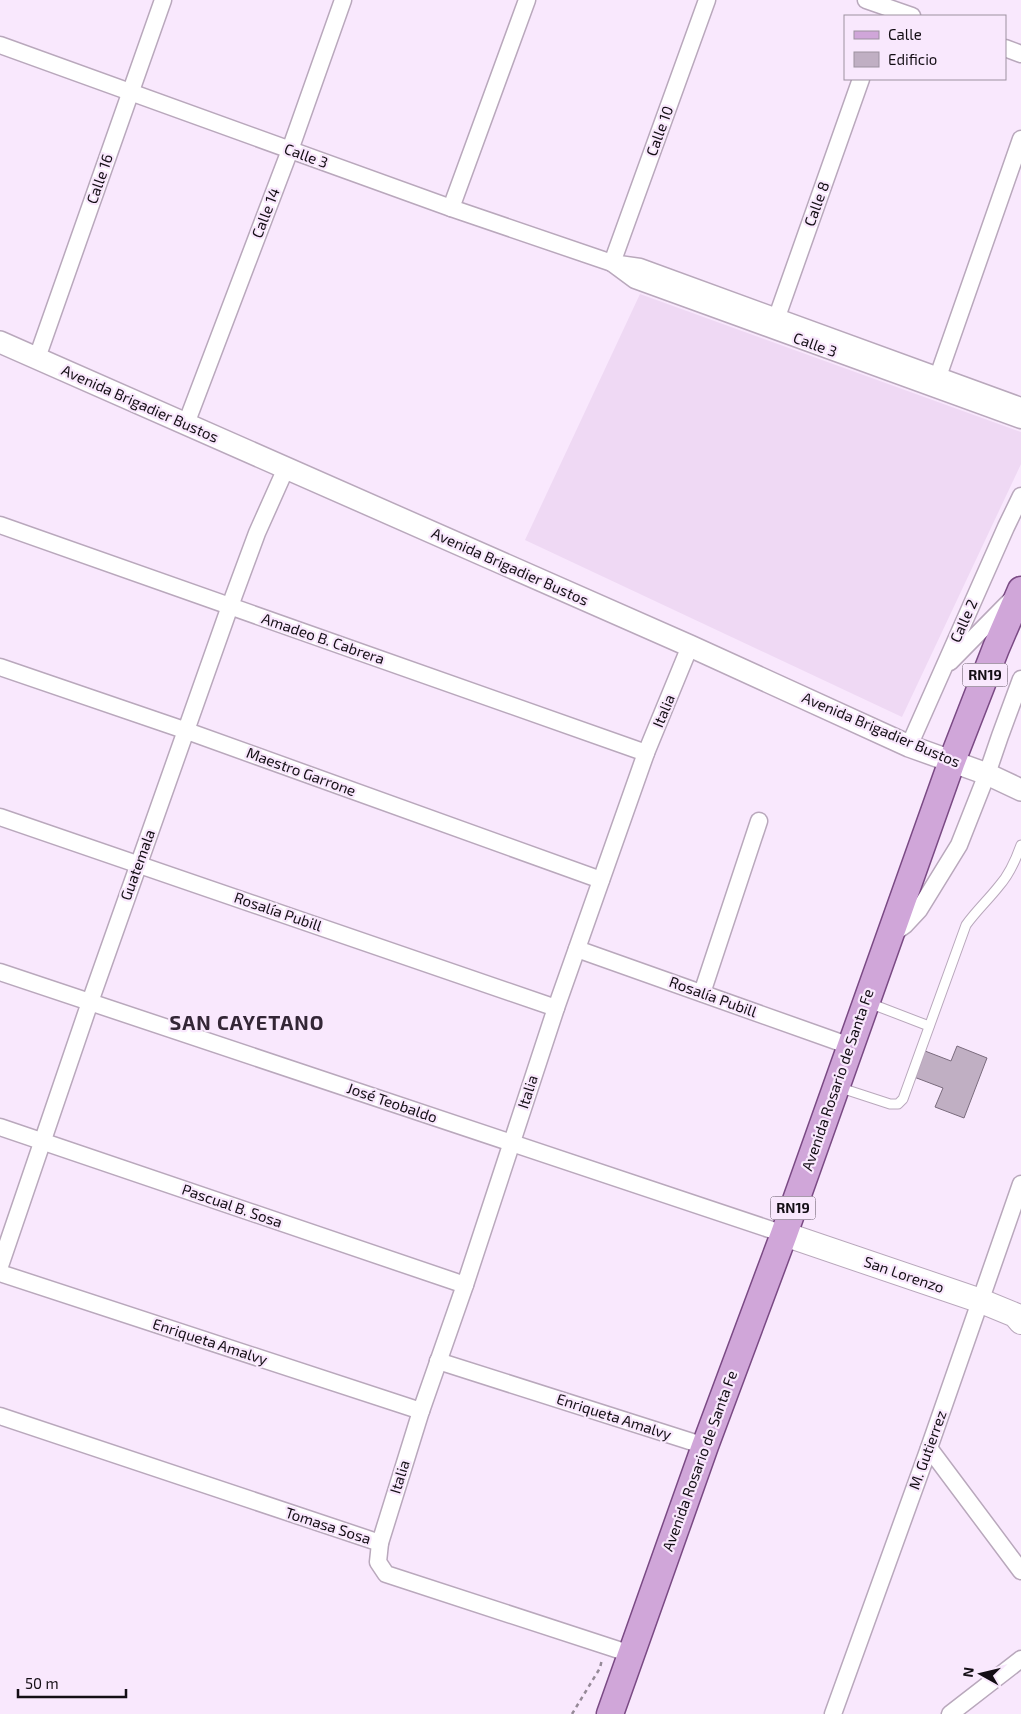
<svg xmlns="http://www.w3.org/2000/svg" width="1021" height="1714" viewBox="0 0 1021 1714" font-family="'Exo 2',sans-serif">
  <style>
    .built { fill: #efd9f4 }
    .building { fill: #c0afc3; stroke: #7a6b7d }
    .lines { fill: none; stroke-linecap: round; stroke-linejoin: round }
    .service-casing { stroke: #b9a8bc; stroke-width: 11 }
    .minor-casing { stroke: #b9a8bc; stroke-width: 19 }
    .tertiary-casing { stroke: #b9a8bc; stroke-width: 24 }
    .secondary-casing { stroke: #b9a8bc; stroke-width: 26 }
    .primary-casing { stroke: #7a4a84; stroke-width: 29 }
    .path { stroke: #968a98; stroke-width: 2.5; stroke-dasharray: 4 4; stroke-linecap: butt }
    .service { stroke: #fff; stroke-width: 9 }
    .minor { stroke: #fff; stroke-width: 16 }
    .tertiary { stroke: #fff; stroke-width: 21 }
    .secondary { stroke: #fff; stroke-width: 24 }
    .primary { stroke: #d0a6d9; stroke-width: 26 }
    .labels { text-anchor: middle; stroke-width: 4.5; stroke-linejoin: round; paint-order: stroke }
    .shield { fill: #f9e8fd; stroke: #594f5b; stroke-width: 1 }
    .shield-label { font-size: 14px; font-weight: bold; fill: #140e15 }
    .street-label { font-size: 15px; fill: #140e15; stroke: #f9e8fd }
    .district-label { font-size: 20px; font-weight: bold; letter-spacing: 1px; fill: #332636; stroke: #f9e8fd }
  </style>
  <rect width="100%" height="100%" fill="#f9e8fd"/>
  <polygon class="built" points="640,294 1021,432 1021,464 902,717 525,540"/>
  <polygon class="building" points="957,1046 987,1058 964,1118 935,1107 943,1088 914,1077 925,1051 951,1061"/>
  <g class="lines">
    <defs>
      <g id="service">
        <polyline points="869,1003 929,1026"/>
        <path d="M838,1087L890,1104H898L903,1099L966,925C976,911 988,900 999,886C1009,875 1016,859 1021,845"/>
      </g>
      <g id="minor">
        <polyline points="866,0 912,16"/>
        <polyline points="0,45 451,208 612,263 707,0"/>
        <polyline points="1005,48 1021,54"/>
        <polyline points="451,208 527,0"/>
        <polyline points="773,328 861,79"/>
        <polyline points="37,358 163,0"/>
        <polyline points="935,385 1021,139"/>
        <polyline points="1021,406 640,267 612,263 635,280 1021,420"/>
        <polyline points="186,424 290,150 343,0"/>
        <polyline points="0,525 646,753"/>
        <polyline points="950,662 1010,601"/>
        <polyline points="0,667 187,731 601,880"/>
        <polyline points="909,746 1006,527 1021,496"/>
        <polyline points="0,817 556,1008"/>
        <polyline points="894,933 905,925 919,910 959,845 987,774 1000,736 1021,679"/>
        <polyline points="577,949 850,1046"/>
        <polyline points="0,972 784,1234"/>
        <polyline points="702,993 759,821"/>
        <polyline points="0,1127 465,1285"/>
        <polyline points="0,1266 90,1002 230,606 257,533 286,468"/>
        <polyline points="0,1273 421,1411"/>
        <polyline points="438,1361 705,1446"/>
        <polyline points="0,1416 380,1543 378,1562 386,1574 631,1654"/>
        <polyline points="929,1448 1021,1571"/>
        <polyline points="380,1543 421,1411 465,1285 556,1008 646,753 690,646"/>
        <polyline points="833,1714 929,1448 1021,1184"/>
        <polyline points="950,1714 1021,1659"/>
      </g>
      <polyline id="tertiary" points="0,342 690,646 909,746 987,774 1021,790"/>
      <polyline id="secondary" points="784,1234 981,1301 1015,1315 1021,1322"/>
      <polyline id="primary" points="610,1714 705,1446 784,1234 952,761 996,648 1021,590"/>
    </defs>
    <use href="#service" class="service-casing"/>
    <use href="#minor" class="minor-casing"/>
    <use href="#tertiary" class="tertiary-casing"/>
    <use href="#secondary" class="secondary-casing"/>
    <use href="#primary" class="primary-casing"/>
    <polyline class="path" points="572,1714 600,1668 602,1659"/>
    <use href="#service" class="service"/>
    <use href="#minor" class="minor"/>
    <use href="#tertiary" class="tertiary"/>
    <use href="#secondary" class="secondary"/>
    <use href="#primary" class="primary"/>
  </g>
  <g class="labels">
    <g class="shield">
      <rect x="962.5" y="663.5" width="45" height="23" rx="4"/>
      <rect x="770.5" y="1196.5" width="45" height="23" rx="4"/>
    </g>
    <g class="shield-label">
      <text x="985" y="680">RN19</text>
      <text x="793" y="1213">RN19</text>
    </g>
    <g class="street-label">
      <text transform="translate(660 131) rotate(-70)" y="5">Calle 10</text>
      <text transform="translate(306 156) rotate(20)" y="5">Calle 3</text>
      <text transform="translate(100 179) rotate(-71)" y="5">Calle 16</text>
      <text transform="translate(817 204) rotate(-70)" y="5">Calle 8</text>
      <text transform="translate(266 213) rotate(-69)" y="5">Calle 14</text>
      <text transform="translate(815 345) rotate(20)" y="5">Calle 3</text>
      <text transform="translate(140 404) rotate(24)" y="5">Avenida Brigadier Bustos</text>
      <text transform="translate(510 567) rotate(24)" y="5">Avenida Brigadier Bustos</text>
      <text transform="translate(964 621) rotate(-66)" y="5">Calle 2</text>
      <text transform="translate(323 639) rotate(19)" y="5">Amadeo B. Cabrera</text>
      <text transform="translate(664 711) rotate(-67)" y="5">Italia</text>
      <text transform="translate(881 730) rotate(23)" y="5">Avenida Brigadier Bustos</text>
      <text transform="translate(301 772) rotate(20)" y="5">Maestro Garrone</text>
      <text transform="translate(138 865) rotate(-70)" y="5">Guatemala</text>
      <text transform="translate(278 912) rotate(19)" y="5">Rosalía Pubill</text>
      <text transform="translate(713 997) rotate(20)" y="5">Rosalía Pubill</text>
      <text transform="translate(838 1080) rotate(-71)" y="5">Avenida Rosario de Santa Fe</text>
      <text transform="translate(528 1092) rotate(-72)" y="5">Italia</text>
      <text transform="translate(392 1103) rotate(19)" y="5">José Teobaldo</text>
      <text transform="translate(232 1206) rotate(19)" y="5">Pascual B. Sosa</text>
      <text transform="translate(904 1275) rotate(19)" y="5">San Lorenzo</text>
      <text transform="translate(210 1342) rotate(18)" y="5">Enriqueta Amalvy</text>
      <text transform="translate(614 1417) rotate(18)" y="5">Enriqueta Amalvy</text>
      <text transform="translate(928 1450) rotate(-70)" y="5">M. Gutierrez</text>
      <text transform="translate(700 1461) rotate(-70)" y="5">Avenida Rosario de Santa Fe</text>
      <text transform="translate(400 1477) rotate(-73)" y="5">Italia</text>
      <text transform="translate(328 1526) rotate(18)" y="5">Tomasa Sosa</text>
    </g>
    <g class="district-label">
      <text x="247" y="1030">SAN CAYETANO</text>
    </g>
  </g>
  <rect x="844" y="15" width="162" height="65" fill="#f9e8fd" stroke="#9d91a0"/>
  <rect x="854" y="31" width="25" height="8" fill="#d0a6d9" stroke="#9d91a0"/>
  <text x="888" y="40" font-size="15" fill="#140e15">Calle</text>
  <rect x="854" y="52" width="25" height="15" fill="#c0afc3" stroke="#9d91a0"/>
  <text x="888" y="65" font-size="15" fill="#140e15">Edificio</text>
  <g transform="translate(981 1674) rotate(278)" stroke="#f9e8fd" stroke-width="4" paint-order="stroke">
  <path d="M0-4L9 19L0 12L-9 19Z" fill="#140e15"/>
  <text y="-8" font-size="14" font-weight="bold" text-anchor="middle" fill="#140e15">N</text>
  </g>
  <path d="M18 1689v8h108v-8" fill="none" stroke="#140e15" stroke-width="2.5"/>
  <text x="25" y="1689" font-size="15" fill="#140e15" stroke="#f9e8fd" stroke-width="4" paint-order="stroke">50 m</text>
</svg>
